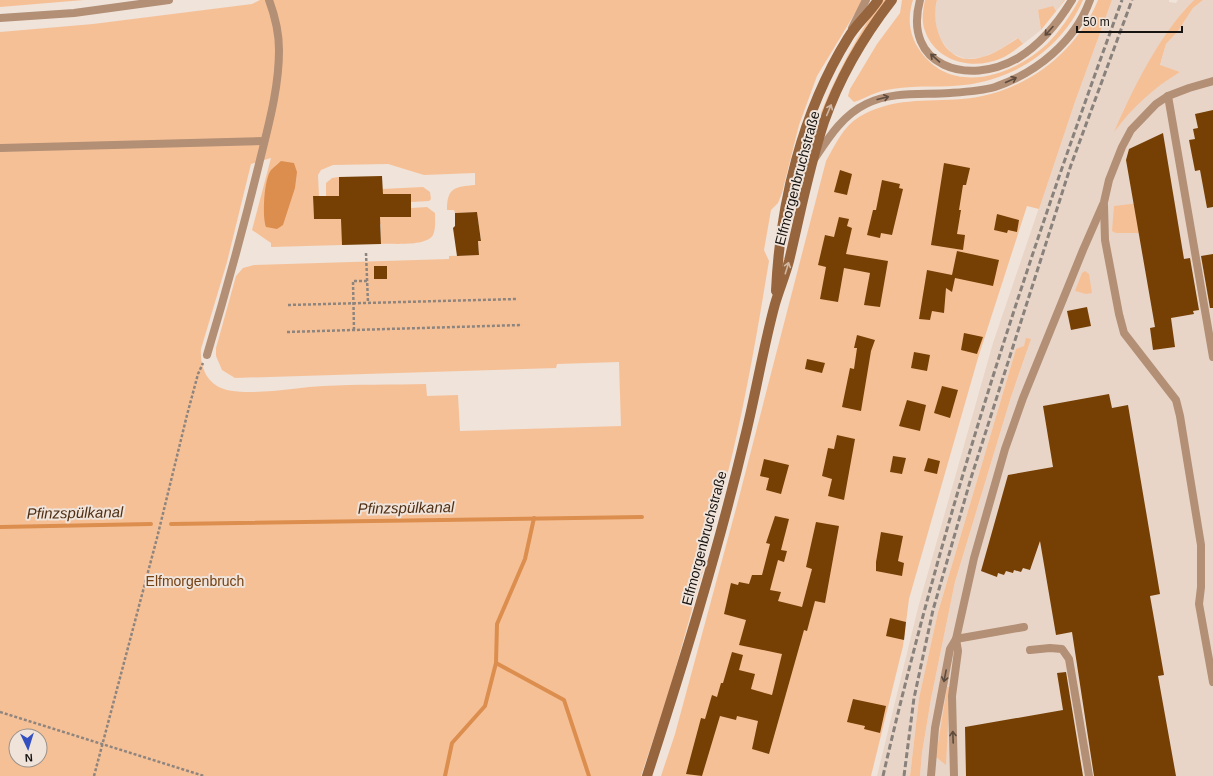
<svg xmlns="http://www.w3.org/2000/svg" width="1213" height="776" viewBox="0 0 1213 776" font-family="Helvetica,sans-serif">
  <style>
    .built { fill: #e8d5c7 }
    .green { fill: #f6c097; fill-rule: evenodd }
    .water { fill: #dc8e4e }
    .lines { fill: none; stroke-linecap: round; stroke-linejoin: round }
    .stream { stroke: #dc8e4e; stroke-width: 4 }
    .building { fill: #763f04 }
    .path { stroke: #8e857f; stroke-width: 2.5; stroke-dasharray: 3 2; stroke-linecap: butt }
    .lane { stroke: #b28f75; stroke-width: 8 }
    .secondary { stroke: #96643d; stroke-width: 10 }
    .rail { stroke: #89817b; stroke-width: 3; stroke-dasharray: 6 3; stroke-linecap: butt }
    .oneway { stroke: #5d4b3d }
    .oneway2 { stroke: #d0b7a3 }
    .labels { text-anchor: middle; stroke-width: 4; stroke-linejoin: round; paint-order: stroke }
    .street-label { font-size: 14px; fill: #171310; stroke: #efe3da }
    .park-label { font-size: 14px; fill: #754112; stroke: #efe3da }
    .water-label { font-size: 15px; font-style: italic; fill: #4f2f14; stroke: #efe3da }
  </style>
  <rect width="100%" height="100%" fill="#efe3da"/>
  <g class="built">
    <polygon points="937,0 1064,0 1055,12 1038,10 1041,30 1023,44 1017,38 998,51 983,57 966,59 951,53 938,36 934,13"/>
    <polygon points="1112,0 1169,0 1169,2 1176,3 1178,0 1194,0 1185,9 1160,45 1124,109 1115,130 1142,98 1165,80 1180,72 1160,66 1166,44 1178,31 1193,8 1203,0 1213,0 1213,776 920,776 922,753 931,699 955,582 1011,397 1027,351 1016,349 938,612 919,698 910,776 877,776 918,608 993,343 1075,102"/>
  </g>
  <g class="green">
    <polygon points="0,0 84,0 0,7"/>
    <path d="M260,0H863L817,76L799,125L782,193L778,203L771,210L764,250L769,261C757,333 745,405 727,476C723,492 713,505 709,521H705L704,526L707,529L703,551V570L669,692L641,776H0V32L93,24L252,4ZM271,158L252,230L271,243V247L342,245L349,218L314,219L313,197L319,196L318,175L321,170L333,165L388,164L424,175L475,173V185C455,187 447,187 447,210H454L455,213L477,212L481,240L478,241L479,255L449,256V259L254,265L243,268L236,276L216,348V356L222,370L235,378L556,368L557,364L619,362L621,426L460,431L458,395L427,396L426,384C391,385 357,384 323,386C298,387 238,399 217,386C204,378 200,363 201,349L227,262L251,164ZM374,266H387V278L374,279ZM16,736H40V760H16Z"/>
    <path d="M881,0H886L853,52L800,187C799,177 805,162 808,151C824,96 850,48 881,0Z"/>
    <path d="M902,0H913C907,18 909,36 921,52C953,96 1013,76 1047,44C1060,31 1070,16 1079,0H1083C1062,48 1016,79 964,85C943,88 922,85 900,88C892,89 884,90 876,93C869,95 862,100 854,102L848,96L850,89L877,44L900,13Z"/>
    <path d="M925,0H937C931,21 940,56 967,59C986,60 1003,48 1018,38L1023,44C1016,49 1009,55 1002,58C973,71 936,62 925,31C921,21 923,10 925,0Z"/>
    <polygon points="1064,0 1065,0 1041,30 1038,10 1053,6 1056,11"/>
    <path d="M1098,0H1112L1075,102L1039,209L1027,206L978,358L909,599L903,646L871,776H661L675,734L737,505L826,161C835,145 843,127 859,117C893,97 924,102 962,99C1020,95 1076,55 1098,0Z"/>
    <path d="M1194,0H1203L1193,8L1178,31L1166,44L1160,65L1180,72C1153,88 1133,107 1114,132C1132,90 1161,32 1194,0Z"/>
    <polygon points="339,177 339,196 326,196 326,183 332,178"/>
    <polygon points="423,187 430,192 431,199 429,201 411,202 411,194 383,194 382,189"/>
    <polygon points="1139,203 1144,233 1116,233 1112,231 1114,206"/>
    <path d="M427,207L435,213C435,220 436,229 433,235C426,247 393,243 381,244V225L375,217H411V208Z"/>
    <polygon points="1085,271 1089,274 1092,293 1086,294 1075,291 1082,273"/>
    <polygon points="1026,338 1031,339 1011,397 955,582 931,699 922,753 920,776 910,776 919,698 938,612 1016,349 1024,346"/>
    <polygon points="947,687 950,687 946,765 936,757"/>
  </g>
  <path class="water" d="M281,161L294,163L297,172L295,188L283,225L277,229L266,227C262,216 264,179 271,170C274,167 278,164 281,161Z"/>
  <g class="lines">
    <g class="stream">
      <polyline points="171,524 642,517"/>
      <polyline points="0,527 151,524"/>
      <polyline points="496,663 564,700 589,776"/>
      <polyline points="445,776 452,743 485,706 496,663 497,624 525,559 534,518"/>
    </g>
  </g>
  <g class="building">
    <polygon points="1213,110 1213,207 1207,208 1200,170 1195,171 1189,140 1195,139 1193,129 1198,128 1195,114"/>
    <polygon points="1163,133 1184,259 1190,258 1199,310 1193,311 1194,314 1171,318 1175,347 1153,350 1150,328 1155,327 1126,160 1129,149"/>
    <polygon points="944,163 970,168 966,185 963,185 959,210 961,210 957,234 965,235 963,250 931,245"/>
    <polygon points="840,170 852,174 847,195 834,192"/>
    <polygon points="382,176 383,194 411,194 411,217 380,217 381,244 342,245 341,219 314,219 313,196 339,196 339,177"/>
    <polygon points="882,180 900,184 899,188 903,189 892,235 881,233 880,238 867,235 873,210 876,210"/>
    <polygon points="477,212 481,241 478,241 479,255 457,256 453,228 455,226 455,213"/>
    <polygon points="997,214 1019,220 1017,232 1008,230 1007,233 994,230"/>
    <polygon points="839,217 849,219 847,226 852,228 846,254 888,261 880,307 864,305 870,273 844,268 838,302 820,299 826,267 818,265 825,235 834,237"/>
    <polygon points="957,251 999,260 993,286 955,278 952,292 946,288 944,313 932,311 930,320 919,319 927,270 952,275"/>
    <polygon points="1213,254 1213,308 1210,308 1201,256"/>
    <rect x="374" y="266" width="13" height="13"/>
    <polygon points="1087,307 1091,326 1071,330 1067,311"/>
    <polygon points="964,333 983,337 977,354 961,350"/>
    <polygon points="857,335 875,340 871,351 861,411 842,407 850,368 854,369 857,348 854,348"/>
    <polygon points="914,352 930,355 927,371 911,368"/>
    <polygon points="807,359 825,363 822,373 805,369"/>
    <polygon points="942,386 958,390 950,418 934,413"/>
    <polygon points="1109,394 1112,408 1128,405 1160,594 1150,596 1164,675 1158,676 1176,776 1094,776 1072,632 1056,635 1040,541 1030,570 1023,568 1021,572 1014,570 1013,573 1006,571 1004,575 998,573 997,577 981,571 1008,475 1053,467 1043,406"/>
    <polygon points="907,400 926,405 920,431 899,426"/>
    <polygon points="837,435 855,439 844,500 828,496 832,479 822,476 828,448 834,449"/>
    <polygon points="893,456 906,458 902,474 890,472"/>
    <polygon points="928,458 940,461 937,474 924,471"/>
    <polygon points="764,459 789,465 781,494 766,490 769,478 760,476"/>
    <polygon points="775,516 789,519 781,550 787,551 784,562 778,560 770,590 781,592 778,601 802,607 812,569 806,567 816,522 839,526 825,603 815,601 807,631 804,630 769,754 752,749 758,721 737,716 736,720 720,716 702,776 686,774 701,718 705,719 712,695 717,697 721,683 723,683 732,652 743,655 739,670 755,674 751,689 772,695 782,654 739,645 746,620 724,614 731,583 738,585 739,582 749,584 752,575 762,575 770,544 766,543"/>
    <polygon points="881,532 903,536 898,561 904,563 902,576 876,571 876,562"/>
    <polygon points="890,618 906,622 904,640 886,636"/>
    <polygon points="1066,672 1083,776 966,776 965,727 1063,710 1057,673"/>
    <polygon points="853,699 886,706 880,733 864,729 865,726 847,722"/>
  </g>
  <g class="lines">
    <g class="path">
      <polyline points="366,253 368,303"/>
      <polyline points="288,305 517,299"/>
      <polyline points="354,330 353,281 367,281"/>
      <polyline points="287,332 522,325"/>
      <polyline points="0,712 204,776"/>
      <polyline points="94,776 157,538 187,415 198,374 203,363"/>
    </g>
    <g class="lane">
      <path d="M920,0C902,66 968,87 1018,58C1041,44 1058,23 1072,0"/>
      <polyline points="0,18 74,13 169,0"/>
      <polyline points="852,28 866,0"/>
      <polyline points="1168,96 1213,357"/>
      <polyline points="0,148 264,141"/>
      <path d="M815,158C829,137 843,115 866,104C892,91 922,95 950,93C964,92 981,91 995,87C1036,73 1075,42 1090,0"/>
      <polyline points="1104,205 1105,240 1119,314 1124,333 1176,400 1180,416 1201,545 1201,587 1199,604 1213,682"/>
      <path d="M207,355C226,292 243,229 259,164C268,127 279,89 279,50C279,33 275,16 269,0"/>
      <polyline points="1030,650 1050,648 1062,649 1069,659 1089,776"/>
      <polyline points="931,776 935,728 950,649 956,639 1024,627"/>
      <polyline points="954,776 952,696 958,651 956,639 974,558 1005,449 1023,398 1083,250 1104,202 1109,180 1122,147 1131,130 1156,104 1168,96 1189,88 1213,81"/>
    </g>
    <g class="secondary">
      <path d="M776,291C780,204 802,112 848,38C856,24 869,14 878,0"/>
      <path d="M647,776C683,664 718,551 745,437C756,393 763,348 775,304C779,290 785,276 789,261C800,215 809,167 824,122C839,79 864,36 892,0"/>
    </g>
    <g class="rail">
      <path d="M883,776C944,512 1029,254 1122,0"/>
      <polyline points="904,776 914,698 933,610 971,478 1071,165 1132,0"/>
    </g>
  </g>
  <defs><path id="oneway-shaft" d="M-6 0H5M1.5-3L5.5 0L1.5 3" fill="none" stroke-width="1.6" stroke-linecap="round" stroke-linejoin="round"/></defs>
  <g class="oneway">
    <use href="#oneway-shaft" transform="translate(1049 31) rotate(132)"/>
    <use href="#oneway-shaft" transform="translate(935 58) rotate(-139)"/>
    <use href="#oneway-shaft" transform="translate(1011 80) rotate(-24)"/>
    <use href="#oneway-shaft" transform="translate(883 98) rotate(-14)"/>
    <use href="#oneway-shaft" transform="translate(945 676) rotate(101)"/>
    <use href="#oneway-shaft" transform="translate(953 737) rotate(-92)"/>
  </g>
  <g class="oneway2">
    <use href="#oneway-shaft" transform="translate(829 110) rotate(-67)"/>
    <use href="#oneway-shaft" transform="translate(787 268) rotate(-73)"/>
  </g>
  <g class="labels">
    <g class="street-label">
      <text transform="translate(797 178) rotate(-75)" y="5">Elfmorgenbruchstraße</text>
      <text transform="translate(704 538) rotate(-75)" y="5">Elfmorgenbruchstraße</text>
    </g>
    <g class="park-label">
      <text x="195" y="586">Elfmorgenbruch</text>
    </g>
    <g class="water-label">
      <text transform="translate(406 508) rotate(-1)" y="5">Pfinzspülkanal</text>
      <text transform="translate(75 513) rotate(-1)" y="5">Pfinzspülkanal</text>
    </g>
  </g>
  <g transform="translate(28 748) rotate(176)"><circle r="19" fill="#efe3da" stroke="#999089"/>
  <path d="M0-3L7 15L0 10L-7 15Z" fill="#334fc0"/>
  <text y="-6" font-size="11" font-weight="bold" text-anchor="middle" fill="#171310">N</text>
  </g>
  <path d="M1077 26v6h105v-6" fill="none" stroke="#171310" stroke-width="2"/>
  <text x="1083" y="26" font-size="12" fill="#171310" stroke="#efe3da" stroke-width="3" paint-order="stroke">50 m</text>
</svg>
